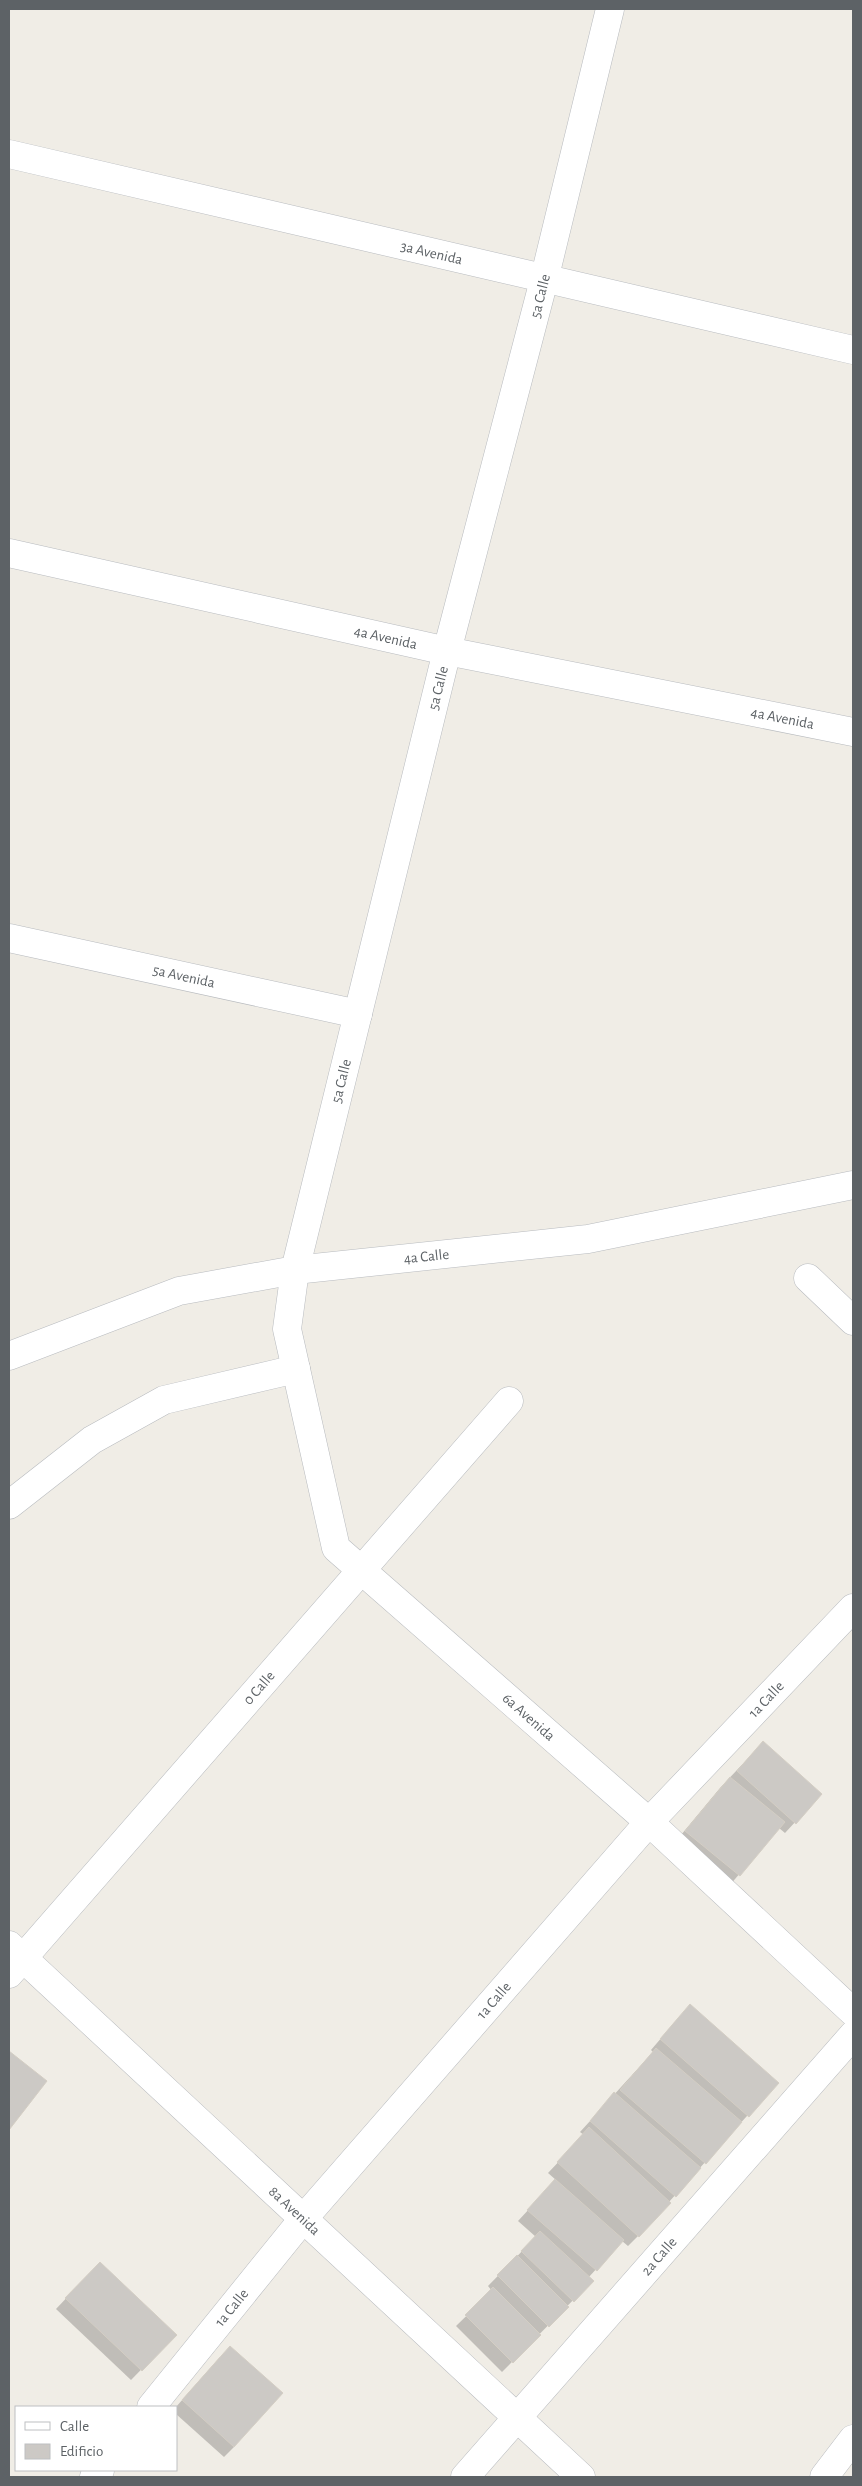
<svg xmlns="http://www.w3.org/2000/svg" width="862" height="2486" viewBox="0 0 862 2486" font-family="'Alegreya Sans',sans-serif">
  <style>
    .shadow { fill: #0003 }
    .building { fill: #ccc9c5; stroke: #d4cec4 }
    .lines { fill: none; stroke-linecap: round; stroke-linejoin: round }
    .minor-casing { stroke: #b8bbbf; stroke-width: 29 }
    .minor { stroke: #fff; stroke-width: 28 }
    .labels { text-anchor: middle; stroke-width: 4; stroke-linejoin: round; paint-order: stroke }
    .street-label { font-size: 15px; fill: #5d6266; stroke: #fff }
  </style>
  <rect width="100%" height="100%" fill="#f0ede6"/>
  <g class="shadow">
    <polygon points="753,1753 821,1794 785,1833 779,1828 729,1886 676,1841 720,1788"/>
    <polygon points="680,2016 777,2083 638,2236 628,2246 622,2241 588,2278 592,2281 502,2372 456,2326 492,2291 488,2286 536,2237 518,2221 556,2180 548,2173 584,2135 580,2132 653,2052 651,2050"/>
    <polygon points="9,2053 45,2081 9,2128"/>
    <polygon points="90,2273 175,2335 131,2380 56,2309"/>
    <polygon points="220,2357 234,2447 224,2457 176,2414 176,2407"/>
  </g>
  <g class="building">
    <polygon points="763,1741 822,1794 796,1824 737,1771"/>
    <polygon points="730,1777 785,1822 740,1876 685,1831"/>
    <polygon points="690,2004 779,2083 749,2117 660,2039"/>
    <polygon points="656,2048 742,2122 706,2164 620,2090"/>
    <polygon points="9,2051 47,2081 9,2130"/>
    <polygon points="614,2092 701,2168 676,2197 590,2121"/>
    <polygon points="589,2127 671,2203 639,2237 557,2162"/>
    <polygon points="555,2179 624,2240 597,2271 527,2210"/>
    <polygon points="540,2231 594,2281 574,2302 521,2251"/>
    <polygon points="517,2255 569,2307 549,2327 497,2275"/>
    <polygon points="100,2262 177,2335 142,2371 65,2298"/>
    <polygon points="493,2287 541,2335 513,2363 465,2315"/>
    <polygon points="230,2346 283,2393 234,2447 182,2400"/>
  </g>
  <g class="lines">
    <defs>
      <g id="minor">
        <path id="s1" d="M610,9L544,280L447,651L295,1270L287,1329L336,1548L649,1822L853,2012"/>
        <path id="s2" d="M9,154C290,219 571,286 853,350"/>
        <path id="s3" d="M9,553L447,651L853,732"/>
        <path id="s4" d="M9,938L358,1014"/>
        <polyline points="808,1278 853,1321"/>
        <path id="s5" d="M9,1356L179,1291L295,1270L588,1239L853,1185"/>
        <polyline points="9,1505 92,1440 164,1400 296,1369"/>
        <path id="s6" d="M9,1945L581,2477"/>
        <path id="s7" d="M9,1974L509,1401"/>
        <path id="s8" d="M151,2407L303,2219L649,1822L853,1608"/>
        <polyline points="94,2477 100,2470"/>
        <path id="s9" d="M465,2477L853,2035"/>
        <polyline points="824,2477 853,2439"/>
      </g>
    </defs>
    <use href="#minor" class="minor-casing"/>
    <use href="#minor" class="minor"/>
  </g>
  <g class="labels">
    <g class="street-label">
      <text dy="5" stroke="none"><textPath href="#s2" startOffset="434">3a Avenida</textPath></text>
      <text transform="translate(540 296) rotate(-76)" y="5">5a Calle</text>
      <text dy="5" stroke="none"><textPath href="#s3" startOffset="386">4a Avenida</textPath></text>
      <text transform="translate(438 688) rotate(-76)" y="5">5a Calle</text>
      <text dy="5" stroke="none"><textPath href="#s3" startOffset="791">4a Avenida</textPath></text>
      <text dy="5" stroke="none"><textPath href="#s4" startOffset="179">5a Avenida</textPath></text>
      <text transform="translate(341 1081) rotate(-76)" y="5">5a Calle</text>
      <text dy="5" stroke="none"><textPath href="#s5" startOffset="432">4a Calle</textPath></text>
      <text dy="5" stroke="none"><textPath href="#s7" startOffset="380">0 Calle</textPath></text>
      <text dy="5" stroke="none"><textPath href="#s8" startOffset="938">1a Calle</textPath></text>
      <text dy="5" stroke="none"><textPath href="#s1" startOffset="1840">6a Avenida</textPath></text>
      <text dy="5" stroke="none"><textPath href="#s8" startOffset="532">1a Calle</textPath></text>
      <text dy="5" stroke="none"><textPath href="#s6" startOffset="390">8a Avenida</textPath></text>
      <text dy="5" stroke="none"><textPath href="#s9" startOffset="294">2a Calle</textPath></text>
      <text dy="5" stroke="none"><textPath href="#s8" startOffset="128">1a Calle</textPath></text>
    </g>
  </g>
  <rect width="862" height="2486" fill="none" stroke="#5d6266" stroke-width="20"/>
  <rect x="15" y="2406" width="162" height="65" fill="#ffffff" stroke="#bec0c2"/>
  <rect x="25" y="2422" width="25" height="8" fill="#ffffff" stroke="#bec0c2"/>
  <text x="60" y="2431" font-size="15" fill="#5d6266">Calle</text>
  <rect x="25" y="2444" width="25" height="15" fill="#ccc9c5" stroke="#bec0c2"/>
  <text x="60" y="2456" font-size="15" fill="#5d6266">Edificio</text>
</svg>
